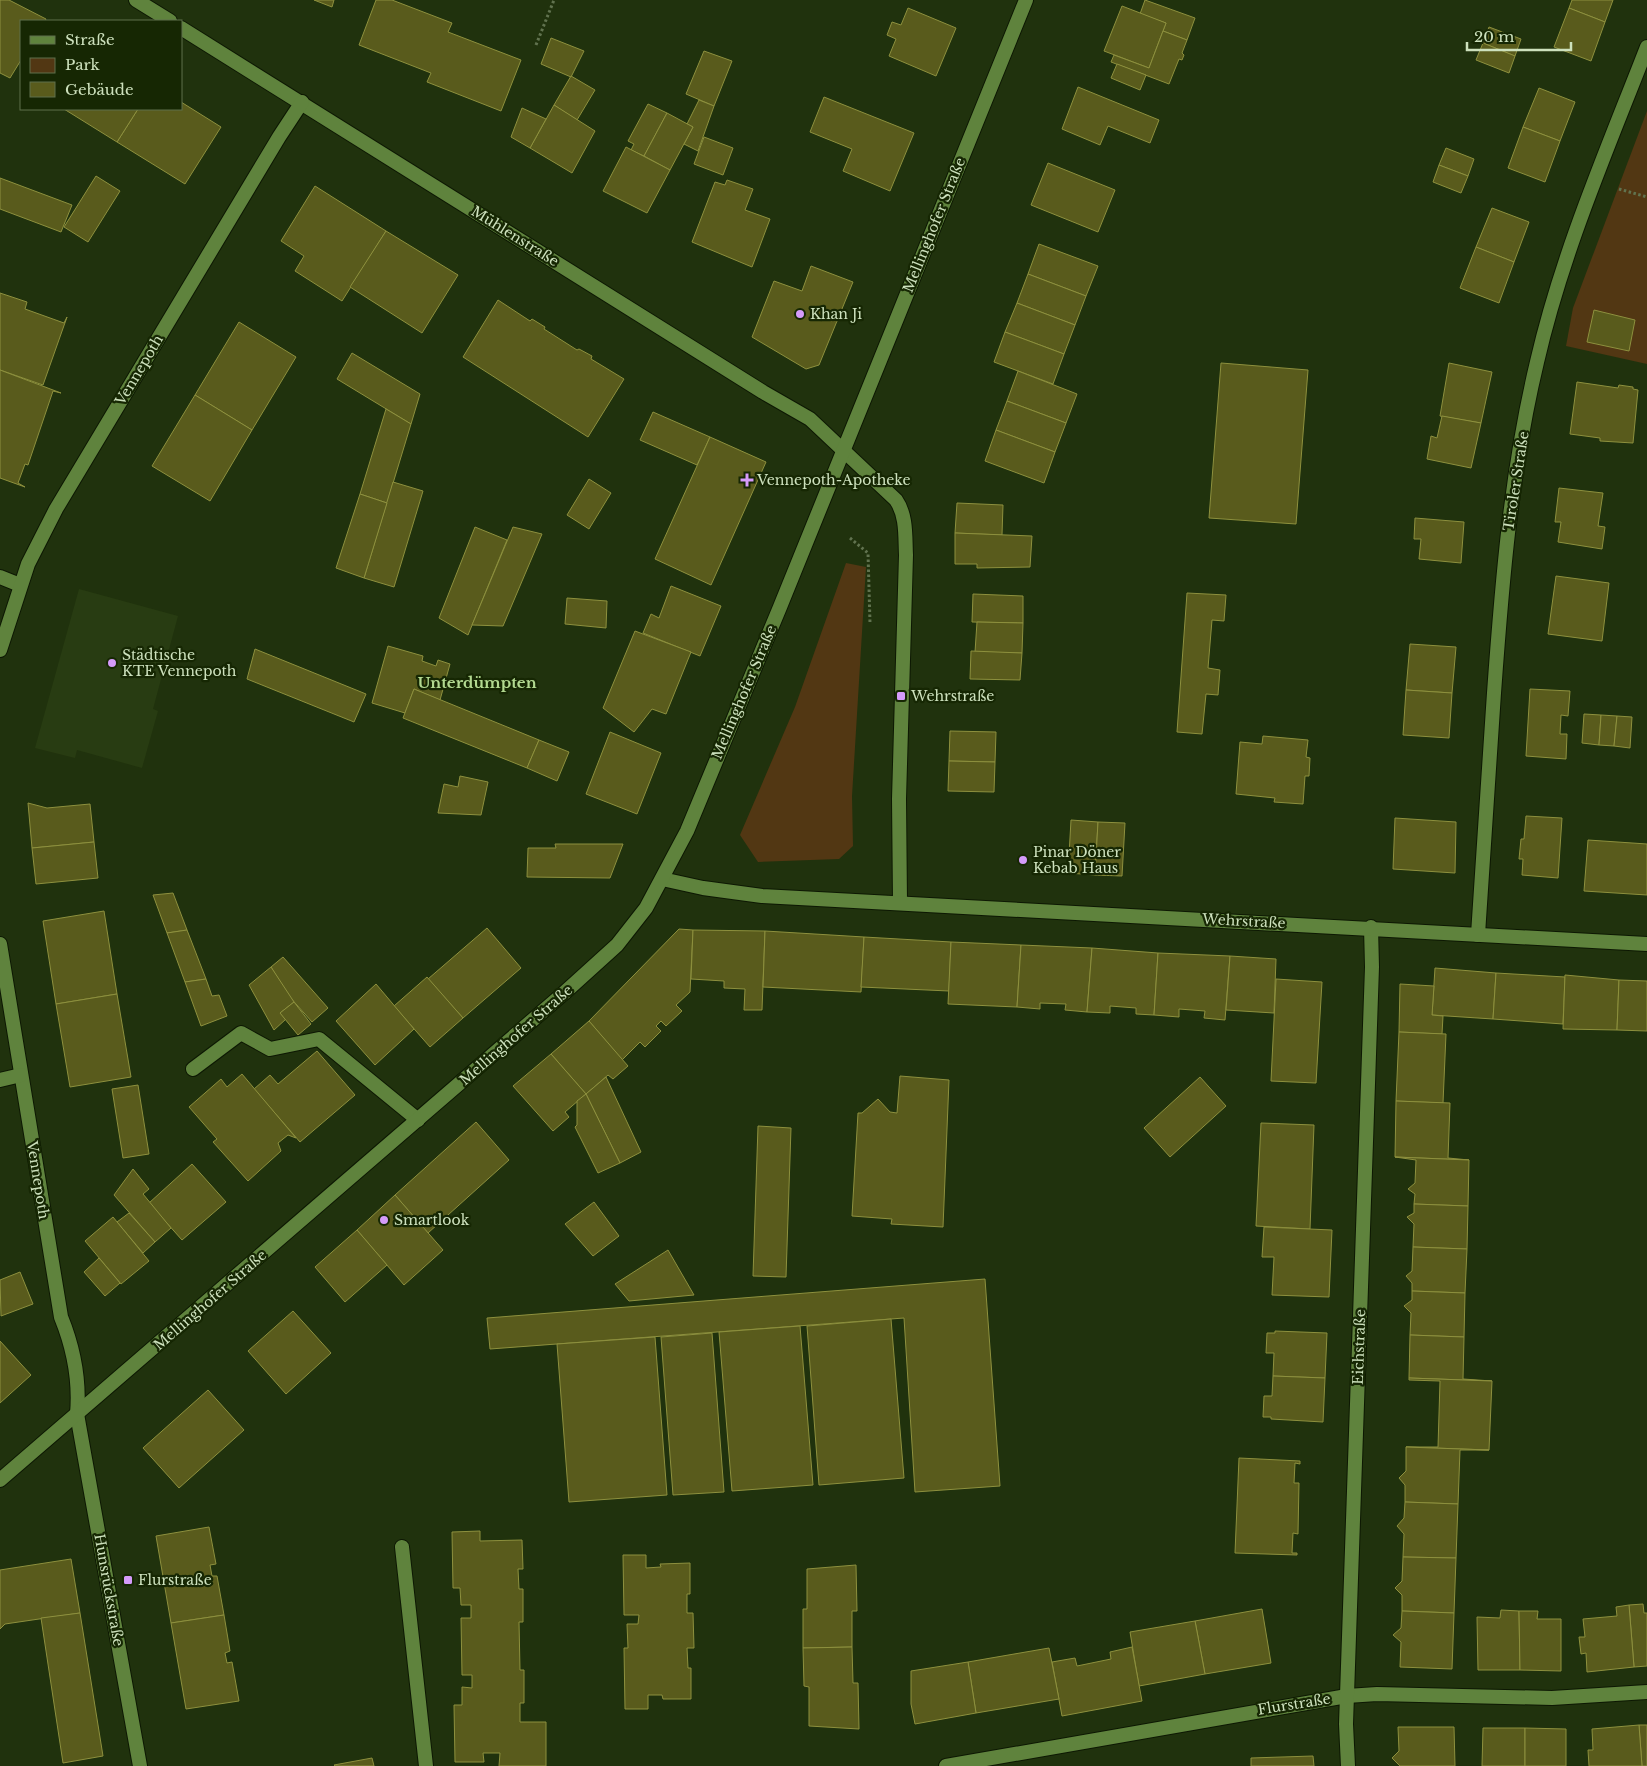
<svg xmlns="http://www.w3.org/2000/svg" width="1647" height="1766" viewBox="0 0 1647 1766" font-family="'Libre Baskerville',serif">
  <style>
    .built { fill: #283c12 }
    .green { fill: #523713 }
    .building { fill: #595b1c; stroke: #8d903e }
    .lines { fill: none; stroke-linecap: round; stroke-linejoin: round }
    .service-casing { stroke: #0d1803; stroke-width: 16 }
    .minor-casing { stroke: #0d1803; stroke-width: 16 }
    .tertiary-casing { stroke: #0d1803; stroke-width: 16 }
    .secondary-casing { stroke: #0d1803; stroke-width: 16 }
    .path { stroke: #61734f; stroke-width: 3; stroke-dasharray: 2.5 2.5; stroke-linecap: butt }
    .service { stroke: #5f833d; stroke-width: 14 }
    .minor { stroke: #5f833d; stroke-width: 14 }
    .tertiary { stroke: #5f833d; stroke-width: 14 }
    .secondary { stroke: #5f833d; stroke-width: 14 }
    .poi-dot { fill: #d59bfa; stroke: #162703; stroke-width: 2 }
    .labels { text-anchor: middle; stroke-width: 4.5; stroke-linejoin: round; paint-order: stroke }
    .street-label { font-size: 14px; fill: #cde1bd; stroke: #162703 }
    .poi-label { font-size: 14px; fill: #cde1bd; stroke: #162703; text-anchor: start }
    .neighbourhood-label { font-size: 15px; font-weight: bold; fill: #b2d990; stroke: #162703 }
  </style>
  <rect width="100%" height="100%" fill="#20320d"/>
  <polygon class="built" points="79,589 178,616 153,709 158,711 142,768 77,750 75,758 35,748"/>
  <g class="green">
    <polygon points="1647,111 1647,364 1566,346 1573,308"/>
    <polygon points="846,563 866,567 852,796 853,846 839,859 758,862 740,835 795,707"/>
  </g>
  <g class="building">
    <polygon points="0,0 9,0 46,19 45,21 21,21 21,60 10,78 0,73"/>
    <polygon points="314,0 334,0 332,7"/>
    <polygon points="376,0 392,0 452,23 448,32 521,60 501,111 427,82 431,73 359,45"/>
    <polygon points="1145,0 1195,18 1187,40 1163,31 1166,23 1140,14"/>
    <polygon points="1572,0 1613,0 1605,22 1569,8"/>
    <polygon points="1122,6 1166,23 1149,68 1104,51"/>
    <polygon points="908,8 956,28 936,76 889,56 896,39 887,35 892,22 901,25"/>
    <polygon points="1569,8 1605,22 1591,61 1554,47"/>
    <polygon points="1489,27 1521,39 1515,56 1483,43"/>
    <polygon points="1163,31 1187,40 1182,53 1184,55 1182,60 1179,59 1169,84 1111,62 1114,55 1149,68"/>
    <polygon points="551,38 584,51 571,77 541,64"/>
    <polygon points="1483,43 1515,56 1509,73 1476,60"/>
    <polygon points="704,51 732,61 714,106 686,94"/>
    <polygon points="1117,64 1146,75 1140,90 1111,78"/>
    <polygon points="571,76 595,90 577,120 554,105"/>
    <polygon points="1078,87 1159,120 1150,143 1108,126 1100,145 1062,129"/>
    <polygon points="1539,88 1575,102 1560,141 1523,127"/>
    <polygon points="824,97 914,133 890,191 843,171 852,149 810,132"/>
    <polygon points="699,100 714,106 698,151 684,144 693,127 687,124"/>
    <polygon points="181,102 221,127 185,184 117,142 138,109 181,109"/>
    <polygon points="648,104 667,113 644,156 631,150 634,144 628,141"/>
    <polygon points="554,105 595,131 572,173 530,148"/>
    <polygon points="522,108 546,119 530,148 511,137"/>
    <polygon points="64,109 138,109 117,142"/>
    <polygon points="667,113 693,127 670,170 644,156"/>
    <polygon points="1523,127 1560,141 1545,182 1508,168"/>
    <polygon points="704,137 733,148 723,175 694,164"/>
    <polygon points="626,147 670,170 647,213 603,191"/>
    <polygon points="1446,148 1474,159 1468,176 1439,165"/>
    <polygon points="1048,163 1115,190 1098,232 1031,205"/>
    <polygon points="1439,165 1468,176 1461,193 1433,182"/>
    <polygon points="96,176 120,191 88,242 64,227"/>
    <polygon points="0,178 72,205 61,232 0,209"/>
    <polygon points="727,180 753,189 745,210 770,219 752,267 692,242 715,182 725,185"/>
    <polygon points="315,186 386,231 342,301 295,271 304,256 281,241"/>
    <polygon points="1492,208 1529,222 1514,262 1476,247"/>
    <polygon points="386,231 458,275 422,333 350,287"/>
    <polygon points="1039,244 1098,266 1086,296 1028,274"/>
    <polygon points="1476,247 1514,262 1499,303 1460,288"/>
    <polygon points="811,266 853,282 819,365 806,369 752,337 774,281 802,291"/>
    <polygon points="1028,274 1086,296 1075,325 1017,303"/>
    <polygon points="0,293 27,302 25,309 64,323 67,317 43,385 0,370"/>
    <polygon points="498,300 530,321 532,319 545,327 544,329 577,350 579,349 592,356 591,359 624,379 588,437 463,357"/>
    <polygon points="1017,303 1075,325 1064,354 1005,332"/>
    <polygon points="1594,310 1635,320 1629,351 1587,342"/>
    <polygon points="239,322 296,357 252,430 195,395"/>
    <polygon points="1005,332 1064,354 1053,384 994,362"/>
    <polygon points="352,353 420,394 411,424 337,379"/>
    <polygon points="1221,363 1308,370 1296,524 1209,518"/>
    <polygon points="1449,363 1492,372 1481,423 1440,416"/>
    <polygon points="0,370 61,393 53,391 28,465 25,464 18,483 25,487 0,478"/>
    <polygon points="1018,371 1077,394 1066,423 1007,401"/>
    <polygon points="1577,382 1618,388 1619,385 1633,387 1633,389 1638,390 1633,443 1600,441 1600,438 1570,434"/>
    <polygon points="195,395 252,430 210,501 152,466"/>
    <polygon points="1007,401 1066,423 1055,452 996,430"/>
    <polygon points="386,409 411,424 387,503 360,494"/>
    <polygon points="653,412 710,437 697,465 640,440"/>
    <polygon points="1442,416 1481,423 1471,468 1427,459 1431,436 1437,438"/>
    <polygon points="996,430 1055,452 1044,483 985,461"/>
    <polygon points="710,437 766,462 711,585 655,559"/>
    <polygon points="589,479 611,493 589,529 567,515"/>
    <polygon points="393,482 423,491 394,587 364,578"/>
    <polygon points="1559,488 1603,493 1598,526 1605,527 1602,549 1558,542 1561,522 1555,522"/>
    <polygon points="360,494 387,503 364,578 336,568"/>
    <polygon points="957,503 1003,505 1002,535 955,533"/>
    <polygon points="1415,518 1464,522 1461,563 1419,559 1421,539 1414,539"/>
    <polygon points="475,527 507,540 468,635 439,618"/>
    <polygon points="513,527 542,534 503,626 472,625"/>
    <polygon points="955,533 1032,536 1030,567 977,568 977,564 955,564"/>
    <polygon points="1556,576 1609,583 1602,641 1548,634"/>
    <polygon points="671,586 721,606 700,656 643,633 651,614 659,618"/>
    <polygon points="1187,593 1226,595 1224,621 1212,620 1208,668 1220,670 1218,695 1206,694 1202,734 1177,732"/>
    <polygon points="973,594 1023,596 1023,623 972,622"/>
    <polygon points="567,598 607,601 606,628 565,624"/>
    <polygon points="977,622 1023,623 1022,653 975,652"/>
    <polygon points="635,631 691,652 666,714 652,709 634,732 603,708"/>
    <polygon points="1410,644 1456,647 1452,693 1406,690"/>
    <polygon points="388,646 423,656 422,661 436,666 438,660 450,664 440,700 414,689 405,713 372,703"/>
    <polygon points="255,649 366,694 354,722 247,679"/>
    <polygon points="971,651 1022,653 1020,680 970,679"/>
    <polygon points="414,689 539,740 527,768 403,718"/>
    <polygon points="1530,689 1570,691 1568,716 1561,715 1560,734 1567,734 1566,759 1526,756"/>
    <polygon points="1406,690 1452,693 1449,738 1403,735"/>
    <polygon points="1584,714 1601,715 1599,745 1582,743"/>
    <polygon points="1601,715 1617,716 1614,746 1599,745"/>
    <polygon points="1617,716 1632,717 1630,748 1614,746"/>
    <polygon points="950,731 996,732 995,762 949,761"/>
    <polygon points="610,732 661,753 637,814 586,794"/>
    <polygon points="1263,736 1308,740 1306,757 1310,758 1309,776 1305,776 1303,804 1274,802 1275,798 1236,794 1240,742 1262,744"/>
    <polygon points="539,740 569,752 557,781 527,768"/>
    <polygon points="949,761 995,762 994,792 948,791"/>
    <polygon points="460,776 488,782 481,815 438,813 444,784 458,787"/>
    <polygon points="28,803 47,808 90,804 94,842 32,848"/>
    <polygon points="1526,816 1562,818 1558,878 1522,875 1523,859 1519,859 1521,839 1524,839"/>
    <polygon points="1395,818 1456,822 1455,873 1393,869"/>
    <polygon points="1071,820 1098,822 1095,875 1068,873"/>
    <polygon points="1098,822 1125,823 1122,876 1095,875"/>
    <polygon points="1588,840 1647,844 1647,895 1584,891"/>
    <polygon points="94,842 98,878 36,884 32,848"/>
    <polygon points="555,844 623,844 610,878 527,877 528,848 556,848"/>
    <polygon points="173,893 187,930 167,933 153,895"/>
    <polygon points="104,911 117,994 56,1004 43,921"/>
    <polygon points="487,928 521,968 463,1018 428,979"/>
    <polygon points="679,929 693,930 690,992 676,1005 682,1011 666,1026 661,1021 656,1026 661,1031 645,1047 640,1042 622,1060 589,1021"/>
    <polygon points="187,930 206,979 185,982 167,933"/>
    <polygon points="693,930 765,931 762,1010 744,1010 745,989 724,988 724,981 691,979"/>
    <polygon points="765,931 864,937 861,992 763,987"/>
    <polygon points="864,937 951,942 949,991 861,987"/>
    <polygon points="951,942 1021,945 1017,1007 948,1004"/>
    <polygon points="1021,945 1092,948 1087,1012 1065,1010 1066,1004 1040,1003 1040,1009 1017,1007"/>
    <polygon points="1092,948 1158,953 1154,1015 1136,1014 1136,1008 1110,1006 1110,1013 1087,1012"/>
    <polygon points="1158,953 1230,956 1225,1020 1204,1018 1205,1011 1179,1009 1179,1017 1154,1015"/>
    <polygon points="1230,956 1276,959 1274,1013 1226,1010"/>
    <polygon points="283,957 328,1008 312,1022 288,995 271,967"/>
    <polygon points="271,967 294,1002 280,1013 286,1019 274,1030 249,985"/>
    <polygon points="1435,968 1496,973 1493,1019 1432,1015"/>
    <polygon points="1496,973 1565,977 1563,1024 1493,1019"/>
    <polygon points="1565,975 1619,980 1617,1030 1563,1029"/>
    <polygon points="427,977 463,1018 430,1047 394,1006"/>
    <polygon points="206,979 212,996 219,995 227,1016 201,1026 185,982"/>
    <polygon points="1276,979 1322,982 1316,1083 1271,1081"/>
    <polygon points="1619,980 1647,981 1647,1031 1617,1030"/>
    <polygon points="376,984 414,1029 375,1065 336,1021"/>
    <polygon points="1400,984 1434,986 1432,1015 1443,1016 1442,1034 1399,1032"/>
    <polygon points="117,994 131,1077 70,1087 56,1004"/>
    <polygon points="294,1002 311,1024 298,1035 280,1013"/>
    <polygon points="589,1021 628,1066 613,1079 608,1075 586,1094 551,1054"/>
    <polygon points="1399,1032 1446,1034 1443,1103 1396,1101"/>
    <polygon points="317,1051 355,1095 300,1142 254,1089 270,1075 278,1084"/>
    <polygon points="551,1054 586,1094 565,1112 569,1117 553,1131 513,1086"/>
    <polygon points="242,1074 296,1138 288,1135 278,1143 281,1151 248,1181 213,1142 217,1139 189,1107 221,1079 227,1087"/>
    <polygon points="900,1076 949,1080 943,1227 891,1224 892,1219 852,1216 858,1113 862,1113 878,1099 890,1112 897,1113"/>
    <polygon points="606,1077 641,1152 620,1163 586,1094"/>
    <polygon points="1200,1077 1226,1106 1170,1157 1144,1128"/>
    <polygon points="138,1085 149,1154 123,1158 112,1089"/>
    <polygon points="586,1094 620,1163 598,1173 575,1127 577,1125 577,1101"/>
    <polygon points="1396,1101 1450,1103 1448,1158 1469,1160 1395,1157"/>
    <polygon points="476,1122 509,1160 428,1233 395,1195"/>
    <polygon points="1261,1123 1314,1125 1310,1229 1256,1226"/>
    <polygon points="758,1126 791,1128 786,1277 753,1276"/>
    <polygon points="1395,1157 1469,1160 1468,1206 1414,1204 1415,1194 1408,1189 1415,1183 1416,1160"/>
    <polygon points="192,1164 226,1202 182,1240 149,1203"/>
    <polygon points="133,1169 149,1189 143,1194 171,1228 155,1242 114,1195"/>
    <polygon points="395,1195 443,1250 404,1285 357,1230"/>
    <polygon points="594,1202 619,1236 593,1256 565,1224"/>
    <polygon points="1414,1204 1468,1206 1467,1249 1413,1247 1414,1224 1407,1217 1414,1213"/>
    <polygon points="129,1213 155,1242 143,1253 117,1222"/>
    <polygon points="113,1217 149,1261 121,1284 85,1241"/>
    <polygon points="1264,1227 1332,1230 1329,1297 1272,1295 1274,1257 1262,1257"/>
    <polygon points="357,1230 387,1265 345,1302 315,1267"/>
    <polygon points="1413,1247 1467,1249 1465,1293 1412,1291 1412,1283 1406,1276 1412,1271"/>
    <polygon points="668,1250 694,1295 629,1301 615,1284"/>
    <polygon points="99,1258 120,1283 105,1296 84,1272"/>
    <polygon points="20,1272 33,1304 1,1316 0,1280"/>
    <polygon points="985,1279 1000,1486 915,1492 904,1318 490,1349 487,1318"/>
    <polygon points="1412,1291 1465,1293 1464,1337 1410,1335 1411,1313 1404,1306 1412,1300"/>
    <polygon points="293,1311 331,1353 286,1394 248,1351"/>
    <polygon points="891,1319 904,1478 819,1485 807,1326"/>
    <polygon points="800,1326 813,1485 732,1491 719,1332"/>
    <polygon points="1275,1331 1327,1333 1325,1378 1273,1376 1274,1353 1266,1353 1267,1333 1275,1333"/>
    <polygon points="712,1333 724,1492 673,1495 661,1337"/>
    <polygon points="1410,1335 1464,1337 1463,1379 1492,1381 1409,1378"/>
    <polygon points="655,1337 667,1495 569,1502 557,1344"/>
    <polygon points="0,1341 31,1375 0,1403"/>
    <polygon points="1273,1376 1325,1378 1323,1422 1271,1419 1271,1417 1263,1417 1264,1396 1272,1396"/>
    <polygon points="1409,1378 1492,1381 1489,1450 1406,1447 1438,1447 1440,1381 1409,1380"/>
    <polygon points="208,1390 244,1430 179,1488 143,1448"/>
    <polygon points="1406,1447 1489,1450 1460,1450 1458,1504 1405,1502 1405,1485 1399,1478 1406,1471"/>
    <polygon points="1239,1458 1300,1461 1300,1464 1295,1463 1294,1483 1299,1483 1298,1534 1293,1533 1292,1553 1297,1553 1297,1555 1235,1553"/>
    <polygon points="1405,1502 1458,1504 1456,1558 1403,1557 1404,1534 1397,1526 1404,1518"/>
    <polygon points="209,1527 216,1564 210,1565 212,1576 217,1576 224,1615 171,1623 156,1536"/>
    <polygon points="480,1531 480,1541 522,1540 523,1569 518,1569 519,1589 523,1589 523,1622 519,1622 520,1670 524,1670 524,1703 520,1703 520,1722 546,1722 546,1766 499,1766 500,1753 483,1753 484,1762 455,1762 454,1705 462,1705 462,1687 472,1688 472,1675 462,1675 461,1618 471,1618 471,1605 461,1605 460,1588 453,1588 452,1532"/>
    <polygon points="623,1555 646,1555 646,1568 661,1567 660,1564 690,1563 690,1594 687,1594 687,1613 693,1613 694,1648 687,1648 688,1668 691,1668 691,1699 663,1699 662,1695 648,1695 648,1709 625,1709 624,1648 628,1648 627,1624 638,1624 639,1615 624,1615"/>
    <polygon points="1403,1557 1456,1558 1454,1613 1402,1611 1402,1595 1395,1588 1402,1581"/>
    <polygon points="71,1559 80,1613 5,1624 0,1629 0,1570"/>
    <polygon points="856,1565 857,1611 852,1611 852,1647 803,1648 803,1609 807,1609 807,1569"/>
    <polygon points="1643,1604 1644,1613 1647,1613 1647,1666 1634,1667 1629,1605"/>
    <polygon points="1629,1605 1634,1667 1587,1672 1586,1653 1581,1654 1579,1637 1585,1637 1583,1619 1617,1616 1616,1607"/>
    <polygon points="1262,1609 1271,1663 1205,1674 1195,1621"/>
    <polygon points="1501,1610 1519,1611 1520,1670 1478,1670 1477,1617 1500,1618"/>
    <polygon points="1402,1611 1454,1613 1452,1669 1400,1667 1401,1642 1393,1635 1401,1628"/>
    <polygon points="1519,1611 1538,1611 1537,1619 1561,1619 1561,1671 1520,1670"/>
    <polygon points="80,1613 103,1756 63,1763 41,1618"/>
    <polygon points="224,1615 230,1651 225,1653 227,1663 232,1662 239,1701 186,1709 171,1623"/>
    <polygon points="1195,1621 1205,1674 1139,1686 1130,1632"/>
    <polygon points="852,1647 853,1683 858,1683 859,1729 809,1726 809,1687 804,1686 803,1648"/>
    <polygon points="1132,1647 1142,1701 1062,1716 1052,1662 1075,1658 1077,1666 1111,1659 1110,1652"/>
    <polygon points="1049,1648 1059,1699 976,1713 968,1662"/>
    <polygon points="968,1662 976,1713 915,1724 911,1704 911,1671"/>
    <polygon points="1639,1725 1647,1725 1647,1766 1642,1766"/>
    <polygon points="1639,1725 1642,1766 1589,1766 1588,1750 1593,1750 1592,1729"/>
    <polygon points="1398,1727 1454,1727 1455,1766 1400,1766 1392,1758 1399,1751"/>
    <polygon points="1483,1728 1525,1728 1525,1766 1482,1766"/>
    <polygon points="1525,1728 1566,1729 1566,1766 1525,1766"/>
    <polygon points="1313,1756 1314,1766 1251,1766 1251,1758"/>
    <polygon points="372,1758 374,1766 335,1766 334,1765"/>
  </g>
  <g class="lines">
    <defs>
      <g id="service">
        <polyline points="0,577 20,585"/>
        <polyline points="193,1069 241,1033 270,1049 319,1039 418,1120"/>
        <polyline points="402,1547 426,1766"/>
      </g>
      <g id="minor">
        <polyline points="136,0 170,21"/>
        <path d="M181,28L763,392L810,419L896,500C907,516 905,537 906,555L899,799L900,902"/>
        <polyline points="0,650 28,564 56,509 279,137 302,102"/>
        <path d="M1478,935C1483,854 1489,773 1494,693C1502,582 1511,470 1537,362C1562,253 1607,150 1647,47"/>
        <path d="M0,944L61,1317C74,1349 80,1380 77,1414L140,1766"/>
        <polyline points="0,1080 21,1075"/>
        <polyline points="946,1766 1347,1696 1377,1694 1552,1698 1647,1692"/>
        <polyline points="1348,1766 1346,1724 1372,967 1371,927"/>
      </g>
      <polyline id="tertiary" points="662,879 703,888 762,896 1647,944"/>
      <polyline id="secondary" points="0,1480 564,993 617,945 646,908 687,831 780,607 1026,0"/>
    </defs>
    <use href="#service" class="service-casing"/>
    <use href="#minor" class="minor-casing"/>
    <use href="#tertiary" class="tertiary-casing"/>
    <use href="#secondary" class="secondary-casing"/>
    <g class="path">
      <polyline points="536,45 554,0"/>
      <polyline points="1619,189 1647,197"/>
      <polyline points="850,538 868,553 870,623"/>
    </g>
    <use href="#service" class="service"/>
    <use href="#minor" class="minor"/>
    <use href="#tertiary" class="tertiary"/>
    <use href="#secondary" class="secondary"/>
  </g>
  <g class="poi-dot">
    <circle cx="800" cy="314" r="5"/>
    <path d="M744.5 472.5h5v5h5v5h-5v5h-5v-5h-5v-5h5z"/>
    <circle cx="112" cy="663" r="5"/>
    <rect x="896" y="691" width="10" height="10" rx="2.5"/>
    <circle cx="1023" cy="860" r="5"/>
    <circle cx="384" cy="1220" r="5"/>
    <rect x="123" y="1575" width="10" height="10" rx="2.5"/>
  </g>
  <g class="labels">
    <g class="street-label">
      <text transform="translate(934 225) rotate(-68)" y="5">Mellinghofer Straße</text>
      <text transform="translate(515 236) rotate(32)" y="5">Mühlenstraße</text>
      <text transform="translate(139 370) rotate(-59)" y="5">Vennepoth</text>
      <text transform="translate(1516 481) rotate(-81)" y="5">Tiroler Straße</text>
      <text transform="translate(744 692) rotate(-67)" y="5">Mellinghofer Straße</text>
      <text transform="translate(1244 921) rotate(3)" y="5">Wehrstraße</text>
      <text transform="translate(516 1035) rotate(-41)" y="5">Mellinghofer Straße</text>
      <text transform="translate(38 1180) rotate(81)" y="5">Vennepoth</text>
      <text transform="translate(210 1300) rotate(-41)" y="5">Mellinghofer Straße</text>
      <text transform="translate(1359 1347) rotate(-88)" y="5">Eichstraße</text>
      <text transform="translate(109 1590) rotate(80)" y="5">Hunsrückstraße</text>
      <text transform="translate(1294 1704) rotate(-9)" y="5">Flurstraße</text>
    </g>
    <g class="poi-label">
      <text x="810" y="319">Khan Ji</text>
      <text x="757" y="485">Vennepoth-Apotheke</text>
      <text x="122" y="660">Städtische<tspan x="122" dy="16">KTE Vennepoth</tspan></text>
      <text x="911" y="701">Wehrstraße</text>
      <text x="1033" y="857">Pinar Döner<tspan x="1033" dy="16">Kebab Haus</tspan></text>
      <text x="394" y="1225">Smartlook</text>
      <text x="138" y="1585">Flurstraße</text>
    </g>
    <g class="neighbourhood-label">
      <text x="477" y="688">Unterdümpten</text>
    </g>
  </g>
  <rect x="20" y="20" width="162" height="90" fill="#162703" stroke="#5f714d"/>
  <rect x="30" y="36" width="25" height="8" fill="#5f833d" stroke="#5f714d"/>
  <text x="65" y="45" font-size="15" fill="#cde1bd">Straße</text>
  <rect x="30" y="58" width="25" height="15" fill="#523713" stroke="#5f714d"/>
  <text x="65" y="70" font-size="15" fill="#cde1bd">Park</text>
  <rect x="30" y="82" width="25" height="15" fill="#595b1c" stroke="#5f714d"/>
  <text x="65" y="95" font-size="15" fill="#cde1bd">Gebäude</text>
  <path d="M1467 42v8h104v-8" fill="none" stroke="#cde1bd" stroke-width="2.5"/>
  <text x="1474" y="42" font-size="15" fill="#cde1bd" stroke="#162703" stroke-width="4" paint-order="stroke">20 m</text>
</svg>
